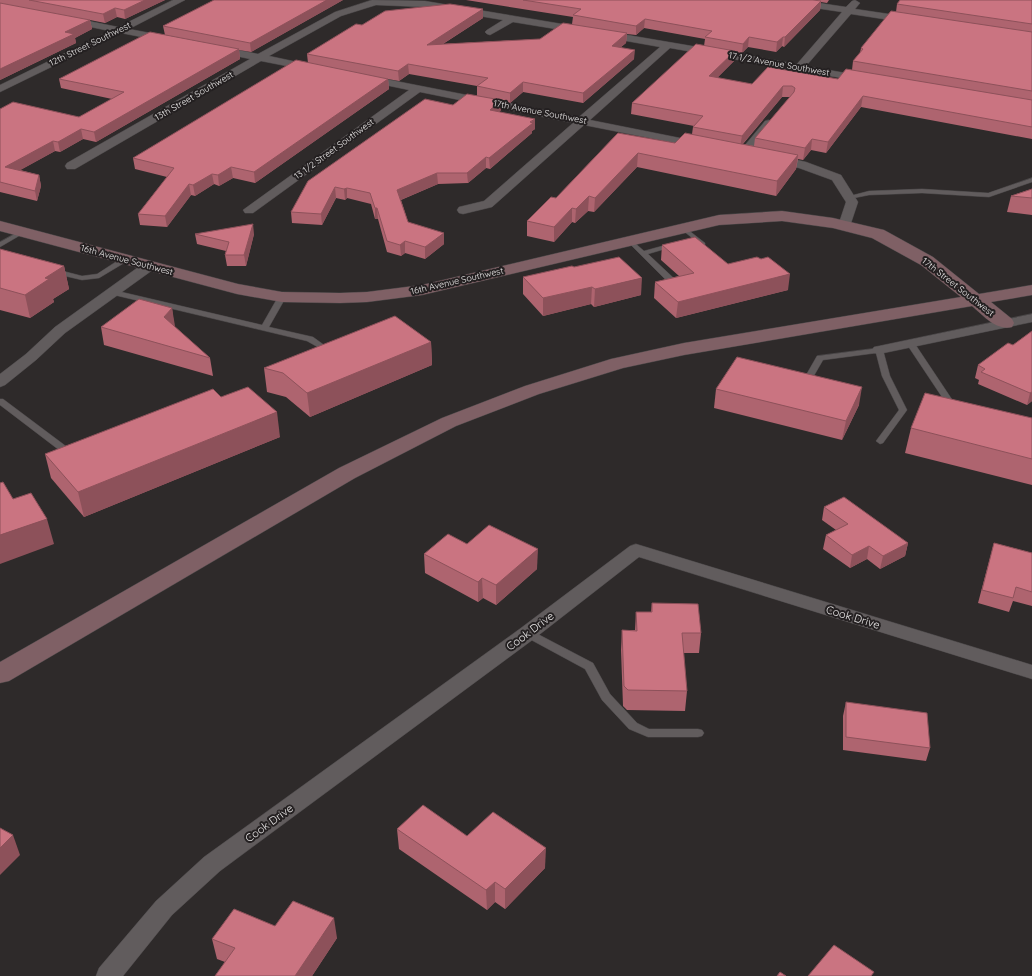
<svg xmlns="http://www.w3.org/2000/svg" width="1032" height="976" viewBox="0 0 1032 976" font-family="Quicksand,sans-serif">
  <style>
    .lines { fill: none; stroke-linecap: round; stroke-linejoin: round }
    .lane-casing { stroke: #484546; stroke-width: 1 }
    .street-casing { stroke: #484546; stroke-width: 1 }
    .secondary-casing { stroke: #484546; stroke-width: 1 }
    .lane { fill: #615c5d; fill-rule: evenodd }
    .street { fill: #615c5d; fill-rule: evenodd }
    .secondary { fill: #7f6065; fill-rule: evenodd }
    .wall { fill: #ae646f; fill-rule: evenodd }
    .shaded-wall { fill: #8d515a }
    .building { fill: #ca7481; stroke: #8d515a }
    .labels { text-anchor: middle; stroke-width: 4; stroke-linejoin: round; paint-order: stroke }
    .far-street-label { font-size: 9px; fill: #e8e6e6; stroke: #242021 }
    .street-label { font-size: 11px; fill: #e8e6e6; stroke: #242021 }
  </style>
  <rect width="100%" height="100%" fill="#2e2a2a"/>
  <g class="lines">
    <defs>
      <g id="lane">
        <polygon points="1032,178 1032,182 989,197 922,193 869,195 849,199 846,197 869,191 922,189 988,193"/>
        <polygon points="683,226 705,243 705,245 701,245 681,229 680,228"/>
        <polygon points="22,230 25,232 24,233 0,247 0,242"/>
        <polygon points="629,238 644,251 673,243 675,244 675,246 648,254 681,285 681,289 675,289 626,240"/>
        <polygon points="122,258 128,258 129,260 99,278 82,280 52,273 51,271 55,269 82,276 97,274"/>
        <polygon points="110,290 113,290 262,325 278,297 282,295 286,297 269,327 313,337 324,345 330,343 334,345 323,350 307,341 110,294"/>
        <polygon points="907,341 913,341 957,407 956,409 950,409 906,343"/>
        <polygon points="879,348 883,350 890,376 907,410 883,443 880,444 876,441 899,410 882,376 876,353 823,360 812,379 809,379 805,377 817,356"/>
        <polygon points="0,399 3,399 67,447 72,445 76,448 69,453 63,453 0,405"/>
        <polygon points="528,629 593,663 610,694 637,723 649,729 698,729 702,730 704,733 702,736 698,737 648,737 629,729 602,700 585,669 524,636 523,633 524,630"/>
      </g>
      <g id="street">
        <polygon points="173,0 185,0 129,29 171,37 172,39 171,41 167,42 121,33 0,92 0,85 110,31 66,22 64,20 66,18 69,17 118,27"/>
        <polygon points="372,0 425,1 580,27 585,30 580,33 513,22 490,35 487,34 485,32 487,30 503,20 425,7 376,5 341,16 269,56 316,66 317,68 316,70 312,71 261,61 75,169 67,169 65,166 67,163 250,59 212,51 211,49 212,47 216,46 258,54 335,12"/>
        <polygon points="776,0 799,0 846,7 852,1 855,0 860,3 855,9 909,17 914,20 909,23 851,14 806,66 868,77 869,79 868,81 864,82 670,48 590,120 700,142 704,143 706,145 704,147 700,148 584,125 492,207 463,214 459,213 457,210 459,207 484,201 573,123 420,92 253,213 245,213 243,210 409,90 361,80 360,78 361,76 365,75 579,117 660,47 604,37 599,34 601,32 604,31 797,64 842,12 781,3"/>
        <polygon points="769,120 775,123 773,125 748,155 740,155 738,153 740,151 765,121"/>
        <polygon points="775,155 806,162 841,175 858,202 849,229 839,229 838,226 846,202 832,180 799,168 771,162 769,159 771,156"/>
        <polygon points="149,262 154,263 156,266 154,269 65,333 36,360 5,385 0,387 0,374 26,354 55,327 144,263"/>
        <polygon points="1032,314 1032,322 879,354 874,353 872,350 874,347 879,346"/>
        <polygon points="636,544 1032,665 1032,679 639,557 535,638 220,871 172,915 123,976 96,976 99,968 156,901 204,857 521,628 630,546"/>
      </g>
      <path id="secondary" d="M782,211L833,218L884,230L933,257L979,294L1032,285V295L991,302L1012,319L1014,323L1012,327C996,331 983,315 972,306L684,355L623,368L539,394L456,426L355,478L9,681L0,683V662L339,468L442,418L525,386L611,359L684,343L961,297L921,265L872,238L833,228L782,221L719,225L422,295L367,302L340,303L282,302L237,294L0,231V221L238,284L282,292L340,293L367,292L422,285L719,215Z"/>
    </defs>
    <use href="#lane" class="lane-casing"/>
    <use href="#street" class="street-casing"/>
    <use href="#secondary" class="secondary-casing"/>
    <use href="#lane" class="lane"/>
    <use href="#street" class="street"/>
    <use href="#secondary" class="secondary"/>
  </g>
  <g class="wall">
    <polygon points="0,0 165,0 125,19 117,17 105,23 90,20 92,29 75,38 76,43 0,80"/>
    <polygon points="343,0 251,52 239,50 240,59 96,142 83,139 60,152 55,151 20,170 39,175 41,186 37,201 0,192 0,109 79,117 112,99 61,88 59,79 205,43 165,35 163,26"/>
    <path d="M466,0H829L827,3L821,2L820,10L784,47L782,46L776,52L748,47L742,53L734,52V61L717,78L752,84L838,79L852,70L853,61L860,53L861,48L896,12L897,4L1032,0V139L861,107L826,153L811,150L803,160L798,159L796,169L776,196L637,167L594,212L588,211L575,223L572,222L554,242L527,236V221L556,198L618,133L675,143L692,134L693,127L694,126L631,114L632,103L704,46L705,39L644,28L636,35L627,34L626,43L621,47L634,59L583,103L523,92L510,103L501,101V110L499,112L535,119V129L532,131V133L490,169L486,168L468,183L438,184L401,200L408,222L444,244L425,259L405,253L401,256L387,252L378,219H375L371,204L347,198L345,200L336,198L322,225L292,223L291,212L453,105L477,96V86L409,74L399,81L388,79L389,89L255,183L233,178L219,186L214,184L195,196L191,195L167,227L140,225L138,214L167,177L135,169L133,158L308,63L307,54L362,25L483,18L443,44L540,39L572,24L573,17ZM782,97H790L755,138L754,146L743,144Z"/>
    <polygon points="1032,189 1032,215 1007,212 1011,196"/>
    <polygon points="195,234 254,234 246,266 227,266 225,255 226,251 197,244"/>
    <polygon points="662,245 728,264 761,259 788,290 676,318 654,298 655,282 679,276 661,260"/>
    <polygon points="0,249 64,266 69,289 53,299 54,302 30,318 0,310"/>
    <polygon points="574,267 641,295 594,307 591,304 543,316 523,294 523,277"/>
    <polygon points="172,308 174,326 210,358 213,376 104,345 101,327"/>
    <polygon points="1032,331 1032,401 1027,405 978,384 979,380 975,378 978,365 1013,345"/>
    <polygon points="431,342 432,365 310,417 286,397 267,392 264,368"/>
    <polygon points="716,389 859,405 842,440 714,408"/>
    <polygon points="221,397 280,437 84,517 51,478 45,454"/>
    <polygon points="1032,418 1032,485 905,453 911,428"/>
    <polygon points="824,507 908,543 905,556 880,569 867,559 850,568 823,549 826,535 836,530 822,520"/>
    <polygon points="994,543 1032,553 1032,606 1013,601 1009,612 978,603"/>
    <polygon points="467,544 537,569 496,605 483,598 478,602 425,573 424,554"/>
    <polygon points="652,603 701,633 699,653 683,653 687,691 685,711 627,710 623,706 621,650 622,630 635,630 636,612 651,612"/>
    <polygon points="846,702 930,748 926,761 843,750 843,716"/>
    <polygon points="397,829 467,836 545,868 505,909 495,902 487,910 399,849"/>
    <polygon points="275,926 337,938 312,976 215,976 225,962 217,959 212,939"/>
  </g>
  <g class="shaded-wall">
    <polygon points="145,0 165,0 125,19 124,10"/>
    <polygon points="327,0 343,0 251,52 250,43"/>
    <polygon points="821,1 820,10 784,47 785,37"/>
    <polygon points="115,8 117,17 105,23 103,14"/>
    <polygon points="483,9 483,18 427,54 427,45"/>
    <polygon points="645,19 644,28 636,35 636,26"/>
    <polygon points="90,20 92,29 75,38 76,43 0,80 0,69 65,32"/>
    <polygon points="627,33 626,43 611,55 612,46"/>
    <polygon points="749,37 748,47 742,53 743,44"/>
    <polygon points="783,37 782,46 776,52 777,42"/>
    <polygon points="239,49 240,59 96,142 94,132"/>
    <polygon points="635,50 634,59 583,103 583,93"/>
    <polygon points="735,51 734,61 708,87 709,76"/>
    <polygon points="408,64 409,74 399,81 398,71"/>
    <polygon points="388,79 389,89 255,183 254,172"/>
    <polygon points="523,82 523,92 510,103 510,93"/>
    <polygon points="783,86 782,97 740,147 742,136"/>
    <polygon points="863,96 861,107 826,153 828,142"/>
    <polygon points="501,100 501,110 490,120 490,110"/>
    <polygon points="535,119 535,129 532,131 532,133 490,169 489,158"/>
    <polygon points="81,129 83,139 60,152 58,142"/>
    <polygon points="812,139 811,150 803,160 805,148"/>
    <polygon points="53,141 55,151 8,177 5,167"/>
    <polygon points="638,153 637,167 594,212 595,198"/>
    <polygon points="798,155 796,169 776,196 777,181"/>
    <polygon points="486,157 486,168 468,183 467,173"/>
    <polygon points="231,167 233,178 219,186 218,175"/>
    <polygon points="437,173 438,184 398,201 397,190"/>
    <polygon points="212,174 214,184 195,196 193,185"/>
    <polygon points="39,175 41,186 37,201 35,191"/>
    <polygon points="189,184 191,195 167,227 165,216"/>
    <polygon points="335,187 336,198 322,225 321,214"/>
    <polygon points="347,188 347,198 345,200 344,189"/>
    <polygon points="589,196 588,211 575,223 576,209"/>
    <polygon points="375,208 377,208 378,219 375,219"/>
    <polygon points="572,208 572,222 554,242 554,227"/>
    <polygon points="253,224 254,234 246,266 244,255"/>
    <polygon points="444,233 444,244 425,259 425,247"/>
    <polygon points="405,241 405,253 401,256 400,245"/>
    <polygon points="64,266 69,289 53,299 54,302 30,318 25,295 45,278"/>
    <polygon points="790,274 788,290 676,318 678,302"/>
    <polygon points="642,278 641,295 594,307 595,289"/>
    <polygon points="592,287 591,304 543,316 543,298"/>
    <polygon points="172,308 175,326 167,334 164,317"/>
    <polygon points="431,342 432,365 310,417 307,393"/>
    <polygon points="862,387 859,405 842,440 846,421"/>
    <polygon points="1032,392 1032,401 1027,405 1030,393"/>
    <polygon points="277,412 280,437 84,517 78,492"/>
    <polygon points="47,519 54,544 0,564 0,535"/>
    <polygon points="908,543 905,556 880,569 883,556"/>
    <polygon points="869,546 867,559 850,568 852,555"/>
    <polygon points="538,549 537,569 496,605 496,585"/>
    <polygon points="482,578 483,598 478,602 478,582"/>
    <polygon points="13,835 20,855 0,875 0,848"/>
    <polygon points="546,848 545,868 505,909 505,889"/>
    <polygon points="495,882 495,902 487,910 486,890"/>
    <polygon points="334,918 337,938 312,976 295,976"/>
  </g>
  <g class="building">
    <polygon points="29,0 145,0 124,10 115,8 103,14"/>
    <polygon points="214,0 327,0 250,43 163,26"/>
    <polygon points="523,0 813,0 821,1 785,37 783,37 777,42 749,37 743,44 705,37 712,31 645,19 636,26 573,15 581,9"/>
    <polygon points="900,0 1032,0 1032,24 897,4"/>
    <polygon points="0,3 90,20 65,32 74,34 0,69"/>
    <polygon points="450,4 483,9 427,45 540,39 563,23 627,33 612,46 635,50 583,93 523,82 510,93 477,86 488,78 408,64 398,71 307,54 356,24 362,25 385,11"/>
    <polygon points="891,11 1032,32 1032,91 853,61 863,49 861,48"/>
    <polygon points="150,32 239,49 94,132 81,129 58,142 53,141 5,167 39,175 35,191 0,182 0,109 13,102 79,117 124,92 59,79"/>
    <polygon points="696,44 735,51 709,76 752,84 768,67 838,79 846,69 1032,100 1032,127 863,96 828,142 812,139 805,148 755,138 794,92 795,88 792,86 783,86 742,136 693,127 703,116 632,103"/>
    <polygon points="296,60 388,79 254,172 231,167 218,175 212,174 193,185 189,184 165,216 138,214 174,168 133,158"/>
    <polygon points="467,94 501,100 490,110 535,119 530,122 533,123 504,146 489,158 486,157 467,173 437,173 397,190 408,222 444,233 425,247 405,241 400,245 387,241 377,208 375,208 370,193 347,188 344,189 335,187 321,214 291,212 308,181 425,99 453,105"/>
    <polygon points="618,133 675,143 685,133 798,155 777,181 638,153 595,198 589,196 576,209 572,208 554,227 527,221 551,197 556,198"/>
    <polygon points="1032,189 1032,198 1011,196"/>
    <polygon points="253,224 244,255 225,255 229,242 195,234"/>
    <polygon points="695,237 728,264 757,257 761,259 768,257 790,274 678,302 655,282 694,273 662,245"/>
    <polygon points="0,249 64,266 45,278 49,279 25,295 0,288"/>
    <polygon points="619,257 642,278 595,289 592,287 543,298 523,277 572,266 574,267"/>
    <polygon points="139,299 172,308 164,317 210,358 101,327"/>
    <polygon points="395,316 431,342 307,393 283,373 264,368"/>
    <polygon points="1032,331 1032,392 1030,393 981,372 985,369 978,365 1008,343 1013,345"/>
    <polygon points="737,357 862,387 846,421 716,389"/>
    <polygon points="248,387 277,412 78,492 45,454 213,389 221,397"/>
    <polygon points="925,393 1032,418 1032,459 911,428"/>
    <polygon points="3,482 13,499 31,493 47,519 0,535 0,483"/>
    <polygon points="844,497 908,543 883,556 869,546 852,555 826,535 848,524 824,507"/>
    <polygon points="489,525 538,549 496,585 482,578 478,582 424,554 448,534 467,544"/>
    <polygon points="994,543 1032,553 1032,592 1016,587 1013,598 982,590"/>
    <polygon points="652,603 698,604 701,633 682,633 687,691 628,690 624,686 622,630 637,631 636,612 652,612"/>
    <polygon points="846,702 927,713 930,748 846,737"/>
    <polygon points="423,805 467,836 493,812 546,848 505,889 495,882 486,890 397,829"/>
    <polygon points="0,828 13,835 0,848"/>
    <polygon points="293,901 334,918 295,976 215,976 235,948 212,939 234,909 275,926"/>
    <polygon points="834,945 874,972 871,976 808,976"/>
    <polygon points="780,972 786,976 777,976"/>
  </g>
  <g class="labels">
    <g class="far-street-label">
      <text transform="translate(90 44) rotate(-26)" y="3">12th Street Southwest</text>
      <text transform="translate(779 64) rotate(10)" y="3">17 1/2 Avenue Southwest</text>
      <text transform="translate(194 96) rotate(-30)" y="3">13th Street Southwest</text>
      <text transform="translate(540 112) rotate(11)" y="3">17th Avenue Southwest</text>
      <text transform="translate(334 149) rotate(-36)" y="3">13 1/2 Street Southwest</text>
      <text transform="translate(127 260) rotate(15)" y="3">16th Avenue Southwest</text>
      <text transform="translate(457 281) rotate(-13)" y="3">16th Avenue Southwest</text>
      <text transform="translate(958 287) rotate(38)" y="3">17th Street Southwest</text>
    </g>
    <g class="street-label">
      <text transform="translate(853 617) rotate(17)" y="4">Cook Drive</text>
      <text transform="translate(530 631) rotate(-37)" y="4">Cook Drive</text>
      <text transform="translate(269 823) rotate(-36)" y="4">Cook Drive</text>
    </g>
  </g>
</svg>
